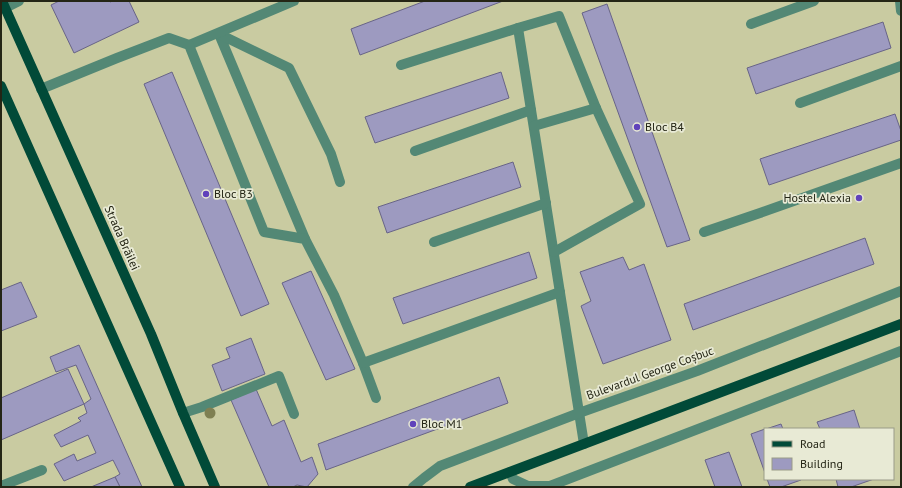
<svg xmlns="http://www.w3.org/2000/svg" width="902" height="488" viewBox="0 0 902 488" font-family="'PT Sans',sans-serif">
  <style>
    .building { fill: #9d9ac0; stroke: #686487 }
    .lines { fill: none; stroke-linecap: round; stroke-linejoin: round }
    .minor { stroke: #538875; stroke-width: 10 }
    .major { stroke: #014a38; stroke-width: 10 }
    .tree { fill: #7e7f52 }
    .poi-dot { fill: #6042bb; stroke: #e8ead5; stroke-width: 1.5 }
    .labels { text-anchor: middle; stroke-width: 3.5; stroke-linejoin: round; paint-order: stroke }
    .poi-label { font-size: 12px; fill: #242515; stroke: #e8ead5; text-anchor: start }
    .street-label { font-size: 12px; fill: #242515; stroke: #e8ead5 }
  </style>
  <rect width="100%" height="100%" fill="#c9cba1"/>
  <g class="building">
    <polygon points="59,1 110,1 110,2 113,1 129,1 139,22 74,53 51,5"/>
    <polygon points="425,1 503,1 360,55 351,29"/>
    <polygon points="607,4 690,240 667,247 582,13"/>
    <polygon points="883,22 891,48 756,94 747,68"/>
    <polygon points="172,72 269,304 241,316 144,84"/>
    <polygon points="501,72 509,98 375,143 365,117"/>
    <polygon points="895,114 901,131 901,140 769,185 760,159"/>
    <polygon points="513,162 521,187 387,233 378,207"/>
    <polygon points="865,238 874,264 693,330 684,304"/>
    <polygon points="529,252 537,278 403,324 393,298"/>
    <polygon points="623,257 629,270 644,264 671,340 603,364 581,306 591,301 580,272"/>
    <polygon points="311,271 355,369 326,380 282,283"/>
    <polygon points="21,282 37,317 1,331 1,290"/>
    <polygon points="251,338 265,374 222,391 212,365 230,358 226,348"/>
    <polygon points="79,345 142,487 120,487 115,477 120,474 113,460 64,481 54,464 74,454 77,461 96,453 88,435 61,447 54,435 81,421 78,418 87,413 84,404 91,399 76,365 56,372 50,357"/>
    <polygon points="68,369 84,404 1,440 1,398"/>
    <polygon points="499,377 508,403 326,470 318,444"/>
    <polygon points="256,389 272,426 284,420 301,462 312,457 318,474 307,487 297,485 293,487 269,487 231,400"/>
    <polygon points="854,410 860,429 820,429 817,422"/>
    <polygon points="781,424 783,429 766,429"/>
    <polygon points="765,429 765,473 751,434"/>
    <polygon points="729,452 742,487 715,487 705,460"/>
    <polygon points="115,477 120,487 91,487"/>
    <polygon points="767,479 800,479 801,480 781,487 770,487"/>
    <polygon points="836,479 874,479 851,487 838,487"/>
  </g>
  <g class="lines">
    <g class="minor">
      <polyline points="900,1 901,11"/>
      <polyline points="5,8 19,1"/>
      <polyline points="751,24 814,1"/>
      <polyline points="518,28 584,444"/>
      <polyline points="219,34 305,239"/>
      <polyline points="219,34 289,68 331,154 340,182"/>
      <polyline points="189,45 294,1"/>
      <polyline points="401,65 518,28 559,16 596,108 640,204 554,252"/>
      <polyline points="41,89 117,58 169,38 189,45 264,232 305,239 334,295 363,363 376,398"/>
      <polyline points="800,103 901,66"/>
      <polyline points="534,126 596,108"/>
      <polyline points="415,151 531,110"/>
      <polyline points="704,232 760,213 901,163"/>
      <polyline points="434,242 546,203"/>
      <polyline points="363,363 560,292"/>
      <polyline points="183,413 202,407 279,376 294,414"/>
      <polyline points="510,472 513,479 528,486 550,486 901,351"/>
      <polyline points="1,486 42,470"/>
      <polyline points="413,487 424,478 440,466 579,413 697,371 901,291"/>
    </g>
    <g class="major">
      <polyline points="2,1 151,334 183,413 215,487"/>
      <polyline points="1,86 180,487"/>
      <polyline points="470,487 901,324"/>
    </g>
  </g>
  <circle class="tree" cx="210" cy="413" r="5.5"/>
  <g class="poi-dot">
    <circle cx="637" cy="127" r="4"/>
    <circle cx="206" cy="194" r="4"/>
    <circle cx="859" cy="198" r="4"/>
    <circle cx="413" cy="424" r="4"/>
  </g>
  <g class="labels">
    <g class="poi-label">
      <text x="645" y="131">Bloc B4</text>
      <text x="214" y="198">Bloc B3</text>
      <text x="851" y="202" text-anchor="end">Hostel Alexia</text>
      <text x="421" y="428">Bloc M1</text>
    </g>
    <g class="street-label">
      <text transform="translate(122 238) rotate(66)" y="4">Strada Brăilei</text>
      <text transform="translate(650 373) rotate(-20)" y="4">Bulevardul George Coșbuc</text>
    </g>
  </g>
  <rect width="902" height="488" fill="none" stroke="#242515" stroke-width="4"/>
  <rect x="764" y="428" width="130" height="52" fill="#e8ead5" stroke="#9a9b88"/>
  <rect x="772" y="441" width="20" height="6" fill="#014a38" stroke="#9a9b88"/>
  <text x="800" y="448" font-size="12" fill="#242515">Road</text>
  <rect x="772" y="458" width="20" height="12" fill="#9d9ac0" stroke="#9a9b88"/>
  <text x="800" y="468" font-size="12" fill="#242515">Building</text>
</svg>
